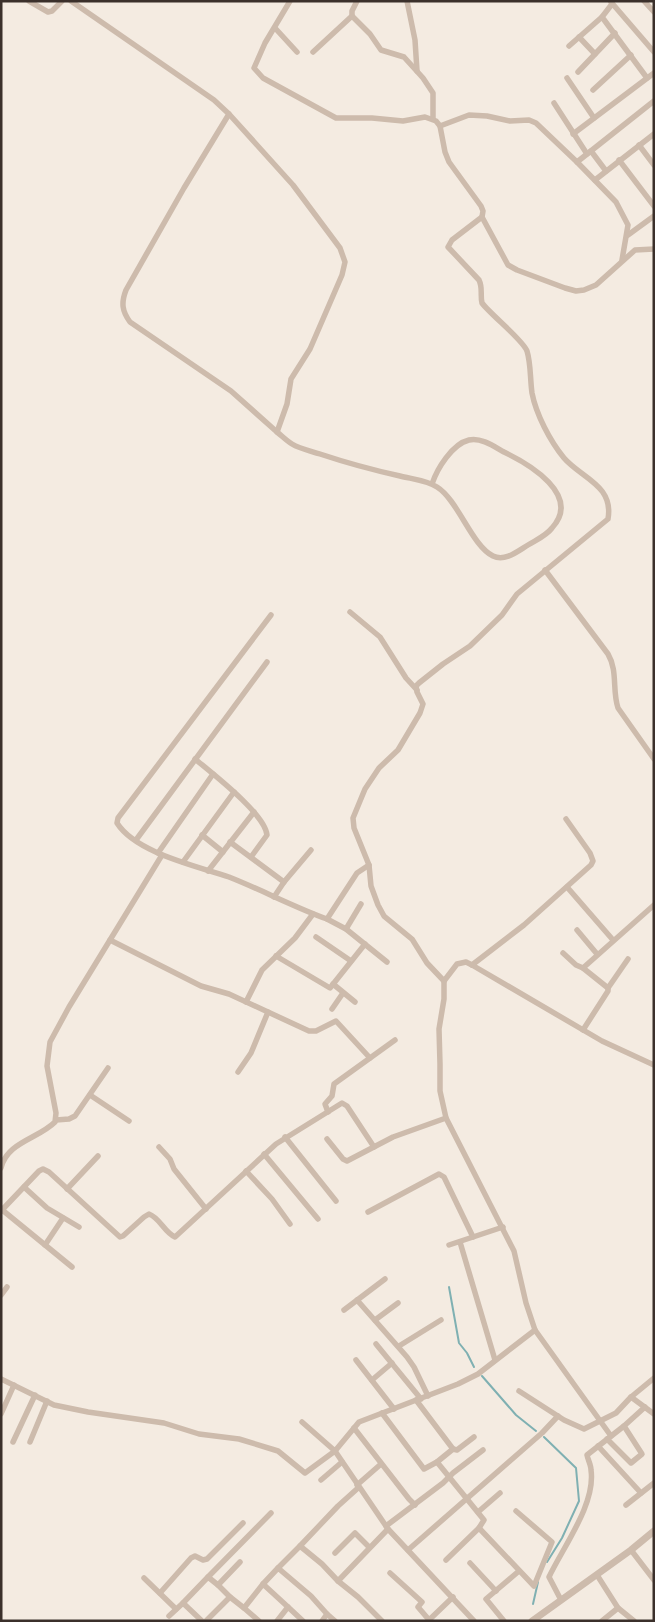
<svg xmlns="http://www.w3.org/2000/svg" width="655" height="1622" viewBox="0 0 655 1622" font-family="Inter,sans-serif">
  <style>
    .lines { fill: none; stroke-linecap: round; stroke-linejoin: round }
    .stream { stroke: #7fb0b2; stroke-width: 2 }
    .minor { stroke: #cdbbac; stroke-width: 5.5 }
    .tertiary { stroke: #cdbbac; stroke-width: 7 }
  </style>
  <rect width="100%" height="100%" fill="#f4ebe1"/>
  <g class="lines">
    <g class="stream">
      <polyline points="449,1287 459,1343 467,1353 474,1367"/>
      <polyline points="482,1376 516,1415 536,1431"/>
      <polyline points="544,1437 576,1468 579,1501 562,1538 547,1562"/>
      <polyline points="533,1604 538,1582"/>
    </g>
    <g class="minor">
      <polyline points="29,1 48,12 52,11 62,1"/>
      <path d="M71,1L214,100L229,114L184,188L126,290C121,303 122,311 130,322L231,391L277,432"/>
      <path d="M290,1L265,43L254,68L263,78L336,118H372L403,121L425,117L436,121L440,126L445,152L449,162L481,206L483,211L482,217L452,240L448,247L479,280C483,288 480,295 482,303C491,315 523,340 527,351C531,364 530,379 532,393C536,414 550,441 564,458C581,478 614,485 608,519L517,594L502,615L470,646L443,664L419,683L416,686L417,692L423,704L420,713L398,750L379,768L365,789L353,818L354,828L369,865L371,886L378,905L384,916L412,939L427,963L444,981V999L439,1029L440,1064V1091L446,1118L514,1251L526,1303L535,1330L611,1436"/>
      <polyline points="407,1 415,40 417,71"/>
      <polyline points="644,1 654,12"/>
      <polyline points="611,2 654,52"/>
      <polyline points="612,4 602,17 647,78"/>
      <polyline points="352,16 370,34 381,50 404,57 423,78 433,93 433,119"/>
      <polyline points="275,28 297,52"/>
      <polyline points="579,37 595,54"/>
      <polyline points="569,46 602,17"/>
      <polyline points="313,52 352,16 352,11 357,1"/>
      <polyline points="578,72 615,33"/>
      <polyline points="567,78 594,118"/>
      <polyline points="593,90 631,55"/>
      <polyline points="554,103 587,154"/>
      <path d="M229,114L293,185L340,248L345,262L342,275L310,349L291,379L287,404L277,432C282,436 287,441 292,444C300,449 311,451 320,454C347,463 373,470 400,476C412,479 426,480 437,487C458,500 472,546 493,556C505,562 518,551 528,545C536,540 546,536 552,528C582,495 529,464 504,452C495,447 481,437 469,440C452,444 437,469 432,484"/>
      <polyline points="440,126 469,115 487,116 510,121 529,120 536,123 577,162 616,202 628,225 622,260"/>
      <polyline points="573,134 654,73"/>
      <polyline points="639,145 654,165"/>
      <polyline points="591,151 606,171"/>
      <polyline points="619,160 654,206"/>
      <polyline points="577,162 654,101"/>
      <polyline points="595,180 654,134"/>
      <polyline points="482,217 508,265 517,270 565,288 576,291 584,290 596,285 635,250 654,249"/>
      <polyline points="628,235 654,216"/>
      <path d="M545,570L608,654C618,671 612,690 618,708L654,759"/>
      <polyline points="350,612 380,637 406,678 417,690"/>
      <path d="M271,615L118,818L117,823C136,853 197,866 229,877C262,890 294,907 327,919L357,873L369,865"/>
      <path d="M195,759C213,774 265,814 267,835L251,857"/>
      <polyline points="202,835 223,852"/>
      <polyline points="136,840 267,662"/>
      <polyline points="230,842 284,882"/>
      <polyline points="158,853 213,774"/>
      <polyline points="183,862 234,792"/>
      <polyline points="208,871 254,812"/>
      <polyline points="567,887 613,940"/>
      <polyline points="274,897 284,882 311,850"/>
      <polyline points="327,919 346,929 387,962"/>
      <polyline points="346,929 361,904"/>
      <polyline points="577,930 597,954"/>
      <polyline points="316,937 351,961"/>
      <polyline points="110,940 201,986 229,994 309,1031 316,1031 336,1021 370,1058"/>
      <polyline points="563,953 576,965 583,968"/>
      <polyline points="276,956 330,988 365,944"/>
      <polyline points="472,965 524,925 591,865 593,861 590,853 566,819"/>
      <polyline points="444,981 457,964 466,962 472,965 602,1041 654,1065"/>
      <polyline points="333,984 355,1002"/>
      <polyline points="608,988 628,959"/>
      <polyline points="246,1002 262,970 295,938 313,914"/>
      <polyline points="332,1009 343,993"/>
      <polyline points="583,1030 608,991 608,988 583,968 654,905"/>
      <polyline points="238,1072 251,1053 268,1012"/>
      <polyline points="90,1095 129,1121"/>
      <polyline points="328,1112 325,1104 332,1096 334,1084 395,1040"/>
      <polyline points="56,1120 69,1119 75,1116 108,1068"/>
      <polyline points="285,1137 336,1201"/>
      <polyline points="327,1139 343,1159 347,1161 393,1137 446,1118"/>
      <polyline points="159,1147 170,1159 174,1169 206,1209"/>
      <polyline points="264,1154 318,1219"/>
      <path d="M1,1168C7,1142 38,1139 55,1122L56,1113L47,1066L50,1042L69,1007L162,855"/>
      <polyline points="246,1171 272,1199 290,1224"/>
      <polyline points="24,1187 47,1208 79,1227"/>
      <polyline points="67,1189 98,1156"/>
      <polyline points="1,1209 72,1267"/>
      <path d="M1,1211L39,1171L43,1169L49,1172L120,1237L123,1236L144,1217L149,1214C160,1218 164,1232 175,1237L276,1144L342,1103L347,1106L374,1147"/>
      <polyline points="368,1212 439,1174 444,1177 473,1237"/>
      <polyline points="460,1242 495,1360"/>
      <polyline points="45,1245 63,1218"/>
      <polyline points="449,1245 503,1227"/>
      <polyline points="1,1295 7,1287"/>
      <polyline points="357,1300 407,1357 414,1367 428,1396"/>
      <polyline points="344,1310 385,1279"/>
      <polyline points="375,1320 398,1303"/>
      <polyline points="376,1344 421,1399"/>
      <polyline points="399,1346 441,1320"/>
      <polyline points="356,1360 394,1409"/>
      <polyline points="1,1379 54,1405 88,1412 164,1423 199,1434 239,1439 278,1451 305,1473 335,1451 388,1529 474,1621"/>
      <polyline points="372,1380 392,1363"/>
      <polyline points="519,1391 564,1420 584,1429 616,1413 631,1397 654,1378"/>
      <polyline points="631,1397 654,1414"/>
      <polyline points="416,1400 453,1449"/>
      <polyline points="382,1413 424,1469 437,1462 484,1520 479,1528 446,1560"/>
      <polyline points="1,1414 14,1385"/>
      <polyline points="302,1422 335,1451 359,1422 458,1384 478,1374 535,1330"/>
      <polyline points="354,1428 409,1499 415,1505"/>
      <polyline points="607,1439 631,1463 642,1454 624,1426"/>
      <polyline points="13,1442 35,1395"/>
      <polyline points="30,1442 47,1401"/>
      <polyline points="598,1446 641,1493"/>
      <polyline points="437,1462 453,1449 457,1450 474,1437"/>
      <polyline points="321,1480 342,1462"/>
      <polyline points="357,1485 381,1464"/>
      <polyline points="626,1505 654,1483"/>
      <polyline points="478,1512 500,1493"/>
      <polyline points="386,1526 443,1483 453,1473 483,1450"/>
      <polyline points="479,1528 534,1586 552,1542 516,1511"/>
      <polyline points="408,1550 542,1433 558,1416"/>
      <polyline points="631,1550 654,1580"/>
      <polyline points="335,1553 355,1533 369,1547"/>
      <polyline points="470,1563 496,1591"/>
      <polyline points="278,1568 300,1546"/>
      <polyline points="390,1573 422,1602 418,1607 430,1621"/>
      <polyline points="597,1575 618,1608"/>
      <polyline points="208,1577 271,1513"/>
      <polyline points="144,1578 176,1609"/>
      <polyline points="338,1581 322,1564 300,1546 338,1506 358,1488"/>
      <polyline points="263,1584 278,1568 311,1596 327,1614"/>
      <polyline points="160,1593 191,1558 195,1556 203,1560 207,1559 243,1523"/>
      <polyline points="230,1597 218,1585 240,1562"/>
      <path d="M561,1600L549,1577C563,1547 596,1504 591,1470C591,1465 588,1460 587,1455L624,1426L645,1407"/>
      <polyline points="183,1603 208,1577 218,1585"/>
      <polyline points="169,1616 183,1603 202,1621"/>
      <polyline points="206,1621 230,1597 244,1608"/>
      <polyline points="259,1621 244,1608 263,1584 288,1607"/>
      <polyline points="277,1621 288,1607 303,1621"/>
      <polyline points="322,1621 327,1614 335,1621"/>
      <polyline points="382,1621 358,1597 338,1581 388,1529"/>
      <polyline points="428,1621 453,1597"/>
      <polyline points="504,1621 486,1599 519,1571"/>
      <polyline points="602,1621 618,1608 634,1621"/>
    </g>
    <polyline class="tertiary" points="532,1621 631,1550 654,1531"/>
  </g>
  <rect width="655" height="1622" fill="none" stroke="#3b302b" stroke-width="5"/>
</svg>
